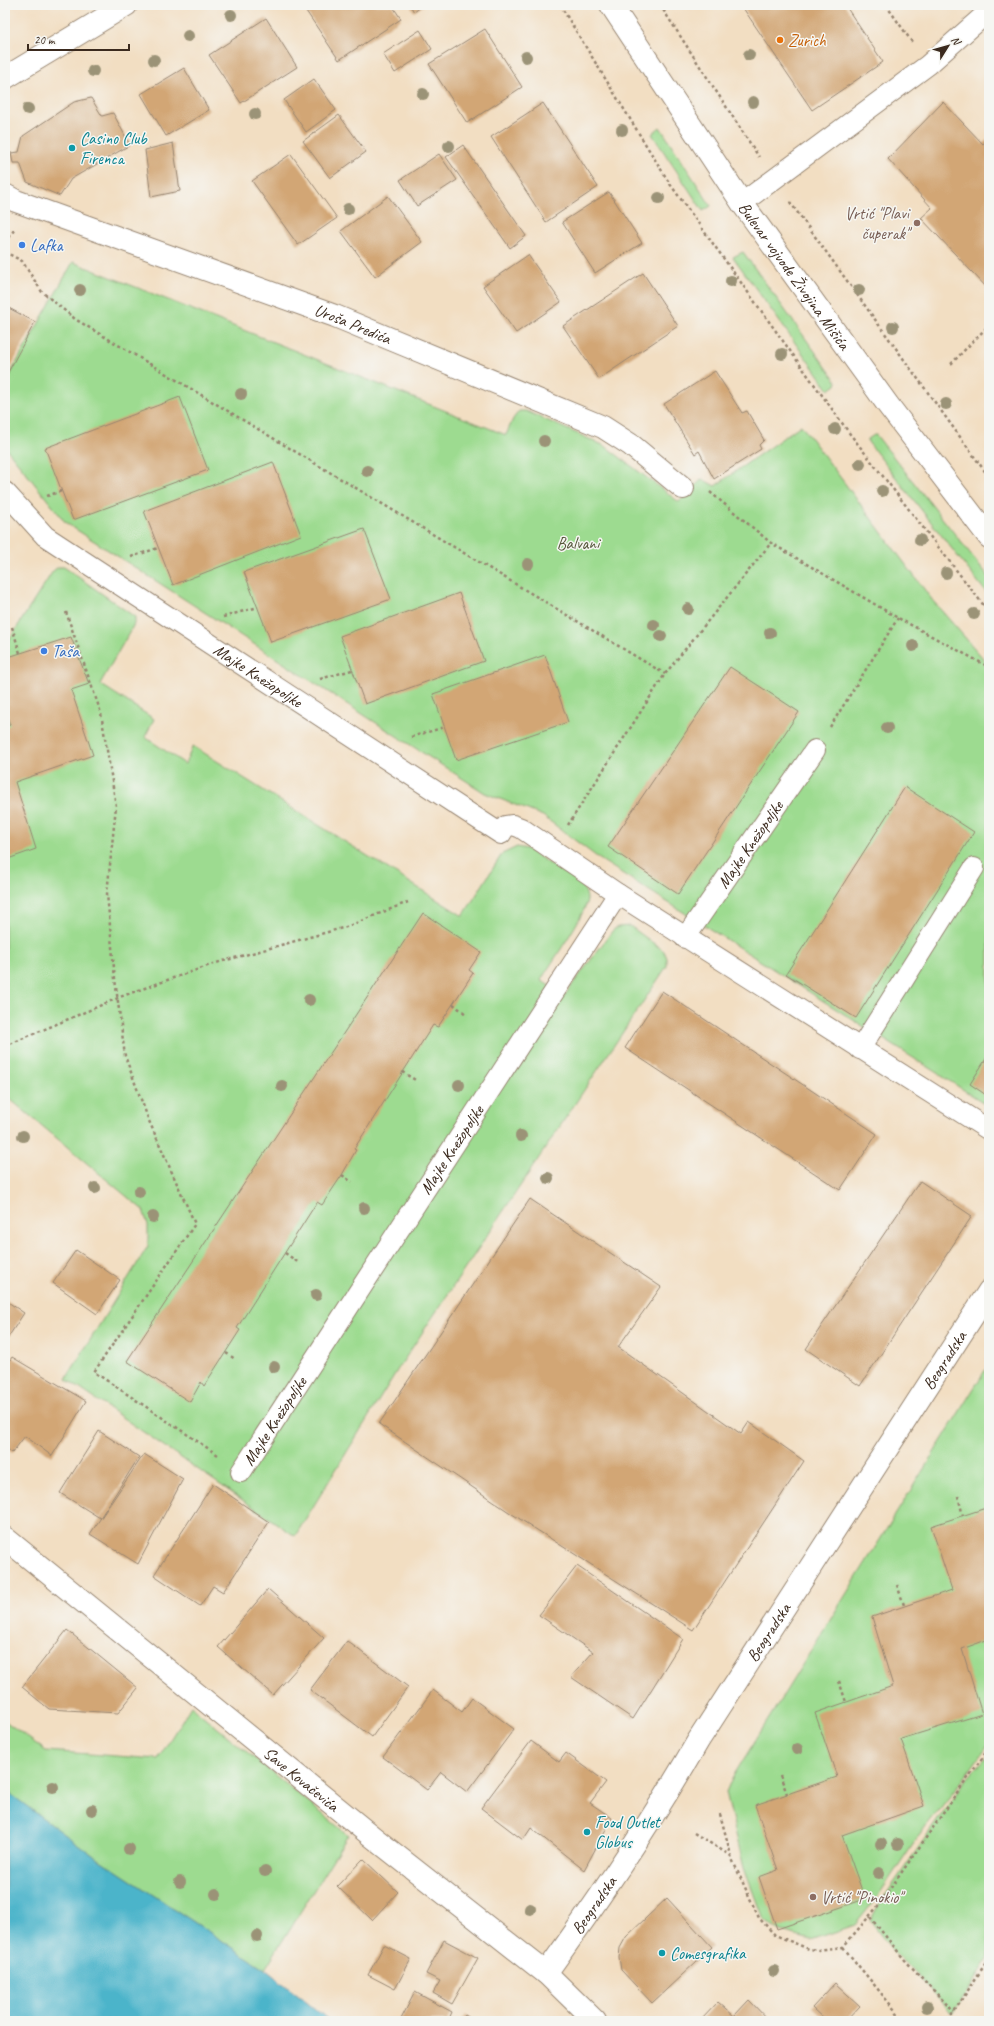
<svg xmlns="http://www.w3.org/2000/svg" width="994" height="2026" viewBox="0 0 994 2026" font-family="Caveat,sans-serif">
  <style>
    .green { fill: #9ddb90; stroke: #6c8257 }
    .water { fill: #4cb4ca; stroke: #446f74 }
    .building { fill: #d2a675 }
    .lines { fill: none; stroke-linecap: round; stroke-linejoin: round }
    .service-casing { stroke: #968470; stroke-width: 22 }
    .minor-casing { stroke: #968470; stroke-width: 24 }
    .tertiary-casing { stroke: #968470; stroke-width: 24 }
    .path { stroke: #968470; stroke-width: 2.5; stroke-dasharray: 3 3; stroke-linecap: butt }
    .service { stroke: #fff; stroke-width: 20 }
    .minor { stroke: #fff; stroke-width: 22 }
    .tertiary { stroke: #fff; stroke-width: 22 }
    .tree { fill: #9b9377 }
    .food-dot { fill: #e8710a; stroke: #f6f6f2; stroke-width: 1.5 }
    .culture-dot { fill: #0f9aa8; stroke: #f6f6f2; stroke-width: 1.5 }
    .education-dot { fill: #8d6e63; stroke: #f6f6f2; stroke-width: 1.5 }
    .shop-dot { fill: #3f7fe0; stroke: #f6f6f2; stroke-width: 1.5 }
    .labels { text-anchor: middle; stroke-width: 3; stroke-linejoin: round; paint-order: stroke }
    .food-label { font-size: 17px; fill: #c56008; stroke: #f6f6f2; text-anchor: start }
    .culture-label { font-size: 17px; fill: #0d838f; stroke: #f6f6f2; text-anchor: start }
    .education-label { font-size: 17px; fill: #785e54; stroke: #f6f6f2; text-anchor: end }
    .shop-label { font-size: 17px; fill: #366cbe; stroke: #f6f6f2; text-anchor: start }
    .street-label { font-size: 17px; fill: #3b2a1e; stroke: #f6f6f2 }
    .park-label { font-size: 17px; fill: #54563a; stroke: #f6f6f2 }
  </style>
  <rect width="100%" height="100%" fill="#f6f6f2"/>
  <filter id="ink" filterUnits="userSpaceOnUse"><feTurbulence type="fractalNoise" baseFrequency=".025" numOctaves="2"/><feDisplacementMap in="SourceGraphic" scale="8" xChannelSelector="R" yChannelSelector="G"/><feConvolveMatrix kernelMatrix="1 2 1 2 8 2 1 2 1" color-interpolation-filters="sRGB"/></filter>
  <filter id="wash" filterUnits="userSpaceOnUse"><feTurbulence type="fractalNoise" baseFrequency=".012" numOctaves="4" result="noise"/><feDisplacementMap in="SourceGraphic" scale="16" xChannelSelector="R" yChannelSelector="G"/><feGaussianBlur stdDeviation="0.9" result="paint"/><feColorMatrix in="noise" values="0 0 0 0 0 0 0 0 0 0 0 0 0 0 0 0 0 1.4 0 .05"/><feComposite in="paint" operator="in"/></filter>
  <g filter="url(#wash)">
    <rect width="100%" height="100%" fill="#f2dec2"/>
    <g class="green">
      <polygon points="660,127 711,206 703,211 652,134"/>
      <polygon points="743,252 837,382 836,385 829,390 733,257"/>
      <polygon points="73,262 506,435 513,419 519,411 526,411 605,446 679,502 702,479 715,486 801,425 933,601 989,665 989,1106 601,860 543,816 485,793 66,523 5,447 5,383"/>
      <polygon points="874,435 876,435 989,577 989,596 868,442 868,439"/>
      <path d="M58,567H64L135,617V621L133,626L100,684L154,719L145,737L185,764L193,746L463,916L502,854L517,847L527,849L580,883C584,889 587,893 587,900C585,916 551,963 541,980L564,996L613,930L618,927L630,926L664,951L667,958V966L398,1369L295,1536L66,1379L148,1246V1225L143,1210L5,1095V646L53,571Z"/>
      <polygon points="989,1364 989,1743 963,1780 918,1836 876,1899 855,1925 811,1940 781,1932 763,1919 744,1868 726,1792 732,1778"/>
      <polygon points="191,1706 348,1835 265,1969 94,1856 5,1790 5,1721 46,1751 158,1759"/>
      <polygon points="989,1754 989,1958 953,2014 892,1950 870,1921 878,1906 964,1782"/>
    </g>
    <polygon class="water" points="5,1790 94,1856 265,1969 330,2021 5,2021"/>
    <g id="blocks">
      <g class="building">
        <polygon points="309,5 392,5 401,19 339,60 304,8"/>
        <polygon points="410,5 424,5 414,12"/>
        <polygon points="741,5 845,5 883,62 812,110"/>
        <polygon points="266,18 297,67 241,103 209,55"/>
        <polygon points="485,29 522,87 467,123 429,64"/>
        <polygon points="420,30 432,49 395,73 383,54"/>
        <polygon points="184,68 209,110 166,136 141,94"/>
        <polygon points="314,79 336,110 306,132 284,100"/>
        <polygon points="91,98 102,116 113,113 130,145 71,179 60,196 27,182 20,163 13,163 11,153 19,152 23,136 74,102"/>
        <polygon points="943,102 983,144 989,138 989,290 921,218 932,208 888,159"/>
        <polygon points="543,103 598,187 546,222 491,137"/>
        <polygon points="339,115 366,152 330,178 303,141"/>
        <polygon points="173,143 180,191 151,197 145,150"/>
        <polygon points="463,145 526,236 510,248 446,157"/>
        <polygon points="291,154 337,218 298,245 252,181"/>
        <polygon points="439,154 457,180 417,206 400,180"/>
        <polygon points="609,192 642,243 595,273 562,222"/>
        <polygon points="388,196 422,242 375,277 341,231"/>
        <polygon points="528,255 561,302 516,333 483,286"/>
        <polygon points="643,273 678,326 599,379 563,326"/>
        <polygon points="5,306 35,322 5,378"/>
        <polygon points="715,371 742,413 747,411 764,440 759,445 761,449 714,479 699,451 695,454 664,404"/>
        <polygon points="180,397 208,470 73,520 45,448"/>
        <polygon points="273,462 301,535 173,585 144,511"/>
        <polygon points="364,529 391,599 271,642 244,572"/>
        <polygon points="459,593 484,661 365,704 340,636"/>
        <polygon points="71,637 89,684 71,690 93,755 15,782 36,849 5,860 5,727 10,725 5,711 5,658"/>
        <polygon points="545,655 568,722 456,760 433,694"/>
        <polygon points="730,667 799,712 678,894 608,847"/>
        <polygon points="905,787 974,832 856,1018 786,974"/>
        <polygon points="423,913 481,952 469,970 473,973 438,1027 433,1025 354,1149 356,1150 342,1175 322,1205 317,1202 237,1328 240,1330 204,1386 201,1382 190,1402 127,1361"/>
        <polygon points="662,991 877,1134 840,1190 625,1048"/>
        <polygon points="989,1054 989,1097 970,1084"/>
        <polygon points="920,1181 972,1216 860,1386 806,1349"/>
        <polygon points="530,1199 661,1287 618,1347 741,1434 749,1422 804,1461 693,1630 509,1512 379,1424"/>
        <polygon points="76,1250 120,1280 97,1314 53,1283"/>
        <polygon points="5,1300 24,1313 5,1342"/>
        <polygon points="12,1357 86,1401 52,1456 25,1436 12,1453 5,1447 5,1368"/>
        <polygon points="99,1431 139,1457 100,1518 60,1493"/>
        <polygon points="144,1454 183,1479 138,1564 90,1534"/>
        <polygon points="213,1484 269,1522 223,1592 213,1586 200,1606 154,1575"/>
        <polygon points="989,1507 989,1639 962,1649 982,1714 901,1739 924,1806 842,1835 865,1899 777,1929 759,1877 778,1870 755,1805 837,1777 815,1713 893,1686 872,1617 952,1590 931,1526"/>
        <polygon points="577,1566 683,1639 633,1719 571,1677 593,1652 539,1615"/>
        <polygon points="268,1589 324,1638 273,1695 218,1647"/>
        <polygon points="67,1630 138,1688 118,1713 49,1709 22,1687"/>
        <polygon points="347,1641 408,1687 372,1737 310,1690"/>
        <polygon points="433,1690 462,1712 472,1698 514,1729 467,1792 441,1772 427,1790 383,1757"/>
        <polygon points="531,1741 559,1762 566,1753 606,1782 590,1803 612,1818 584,1870 531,1828 523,1840 481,1808"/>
        <polygon points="363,1859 398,1892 372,1920 337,1886"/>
        <polygon points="667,1898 712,1947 652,2003 621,1970 619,1957 620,1948 626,1937"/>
        <polygon points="444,1940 478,1958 452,2004 433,1993 440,1981 426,1974"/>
        <polygon points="384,1945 411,1959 395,1989 368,1975"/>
        <polygon points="835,1983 860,2006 846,2021 826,2021 812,2008"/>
        <polygon points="415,1992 452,2012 448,2021 400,2021"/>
        <polygon points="749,2000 769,2021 700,2021 718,2002 734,2016"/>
        <polygon points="465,2015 475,2021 461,2021"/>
      </g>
    </g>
  </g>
  <g filter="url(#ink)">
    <use href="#blocks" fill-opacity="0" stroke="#968470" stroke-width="1"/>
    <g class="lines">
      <defs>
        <g id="service">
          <polyline points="742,203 928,65 989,11"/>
          <path id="s1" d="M5,492L45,536L501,834L506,826L513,825L521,828L618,894"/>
          <path id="s2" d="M685,938L815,750"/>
          <polyline points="860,1049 974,868"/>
          <path id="s3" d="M241,1472L618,894L989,1130"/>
        </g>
        <g id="minor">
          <path id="s4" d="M5,195L16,201L335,316L603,427L631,445L683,488"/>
          <path id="s5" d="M5,1538L374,1838L546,1973L595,2021"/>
          <path id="s6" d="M546,1973C600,1898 652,1821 698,1741L989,1291"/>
        </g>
        <g id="tertiary">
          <path id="s7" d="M611,5L742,203L888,405L989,537"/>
          <polyline points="5,78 126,5"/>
        </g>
      </defs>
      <use href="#service" class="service-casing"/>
      <use href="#minor" class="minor-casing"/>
      <use href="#tertiary" class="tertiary-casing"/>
      <g class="path">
        <polyline points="560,5 670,184 850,434 989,612"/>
        <polyline points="660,5 759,157"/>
        <polyline points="886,5 912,42"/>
        <polyline points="790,202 989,477"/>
        <polyline points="14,230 5,244 5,252 22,261 42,292 75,319 665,674"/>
        <polyline points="951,364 989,325"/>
        <polyline points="710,492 771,543 898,618 989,667"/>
        <polyline points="47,496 61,491"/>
        <polyline points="131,557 158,548"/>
        <polyline points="66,612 101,713 116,806 107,894 115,979 125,1056 149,1121 195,1224 94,1372 218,1455"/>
        <polyline points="223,617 258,607"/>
        <polyline points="12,627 20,653"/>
        <polyline points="320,679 352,670"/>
        <polyline points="830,727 898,618"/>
        <polyline points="411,737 445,727"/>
        <polyline points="568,825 665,674 771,543"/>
        <polyline points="453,1004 466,1014"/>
        <polyline points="5,1046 125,995 216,963 346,927 408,902"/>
        <polyline points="402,1072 417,1081"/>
        <polyline points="342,1175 352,1182"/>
        <polyline points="285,1253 299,1263"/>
        <polyline points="226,1353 235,1359"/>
        <polyline points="958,1496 963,1516"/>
        <polyline points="897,1585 904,1605"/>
        <polyline points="839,1681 846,1702"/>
        <polyline points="780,1775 787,1794"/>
        <polyline points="720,1814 732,1859 759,1918 775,1935 809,1949 818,1950 843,1947 878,1906 989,1748"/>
        <polyline points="694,1833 731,1856"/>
        <polyline points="870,1917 904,1959 954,2012"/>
        <polyline points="843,1947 904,2021"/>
        <polyline points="948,2021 989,1958"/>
      </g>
      <use href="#service" class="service"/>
      <use href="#minor" class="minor"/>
      <use href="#tertiary" class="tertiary"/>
    </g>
    <g class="tree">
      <circle cx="231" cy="15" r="6"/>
      <circle cx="188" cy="36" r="6"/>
      <circle cx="749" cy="55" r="6"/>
      <circle cx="526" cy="57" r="6"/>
      <circle cx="154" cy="60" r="6"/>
      <circle cx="93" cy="71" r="6"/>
      <circle cx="423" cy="94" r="6"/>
      <circle cx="753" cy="102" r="6"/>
      <circle cx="28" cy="109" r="6"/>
      <circle cx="255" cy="114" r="6"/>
      <circle cx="622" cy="130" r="6"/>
      <circle cx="449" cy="146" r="6"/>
      <circle cx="659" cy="198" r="6"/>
      <circle cx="348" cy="209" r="6"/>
      <circle cx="731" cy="281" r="6"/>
      <circle cx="80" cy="290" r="6"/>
      <circle cx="859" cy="290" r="6"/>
      <circle cx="893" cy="327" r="6"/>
      <circle cx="782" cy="354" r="6"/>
      <circle cx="241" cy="394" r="6"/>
      <circle cx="946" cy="404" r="6"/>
      <circle cx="835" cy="429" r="6"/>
      <circle cx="544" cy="441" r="6"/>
      <circle cx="860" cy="464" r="6"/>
      <circle cx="367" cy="471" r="6"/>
      <circle cx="882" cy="491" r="6"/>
      <circle cx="920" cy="540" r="6"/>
      <circle cx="528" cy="564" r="6"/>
      <circle cx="946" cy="573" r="6"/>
      <circle cx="688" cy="609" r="6"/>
      <circle cx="974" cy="614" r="6"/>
      <circle cx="654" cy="625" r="6"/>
      <circle cx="770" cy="633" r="6"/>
      <circle cx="661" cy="636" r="6"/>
      <circle cx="913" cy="646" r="6"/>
      <circle cx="887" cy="728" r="6"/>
      <circle cx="309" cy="1000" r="6"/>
      <circle cx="459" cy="1085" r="6"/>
      <circle cx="282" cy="1086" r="6"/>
      <circle cx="23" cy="1136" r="6"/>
      <circle cx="521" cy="1136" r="6"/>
      <circle cx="548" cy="1178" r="6"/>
      <circle cx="95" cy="1188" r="6"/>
      <circle cx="139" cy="1192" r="6"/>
      <circle cx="364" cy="1208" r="6"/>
      <circle cx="153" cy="1217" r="6"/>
      <circle cx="316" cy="1295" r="6"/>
      <circle cx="274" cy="1367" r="6"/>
      <circle cx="797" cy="1749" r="6"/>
      <circle cx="53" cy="1787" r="6"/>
      <circle cx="92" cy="1810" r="6"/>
      <circle cx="881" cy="1844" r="6"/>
      <circle cx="898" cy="1844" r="6"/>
      <circle cx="129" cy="1849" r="6"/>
      <circle cx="265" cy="1871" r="6"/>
      <circle cx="879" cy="1873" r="6"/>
      <circle cx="180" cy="1882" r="6"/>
      <circle cx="216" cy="1894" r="6"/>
      <circle cx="530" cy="1909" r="6"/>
      <circle cx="257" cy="1936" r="6"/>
      <circle cx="774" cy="1971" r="6"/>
      <circle cx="927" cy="2007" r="6"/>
    </g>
  </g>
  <circle class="food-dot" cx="780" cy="40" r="4"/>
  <g class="culture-dot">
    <circle cx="72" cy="148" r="4"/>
    <circle cx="587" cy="1832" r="4"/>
    <circle cx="662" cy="1953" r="4"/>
  </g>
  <g class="education-dot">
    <circle cx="917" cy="223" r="4"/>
    <circle cx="813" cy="1897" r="4"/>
  </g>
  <g class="shop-dot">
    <circle cx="22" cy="245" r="4"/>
    <circle cx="44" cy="651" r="4"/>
  </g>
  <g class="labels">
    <g class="food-label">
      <text x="788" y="46">Zurich</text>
    </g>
    <g class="culture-label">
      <text x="80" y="144">Casino Club<tspan x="80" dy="20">Firenca</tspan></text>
      <text x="595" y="1828">Food Outlet<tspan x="595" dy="20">Globus</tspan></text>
      <text x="670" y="1959">Comesgrafika</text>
    </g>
    <g class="education-label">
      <text x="909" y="219">Vrtić "Plavi<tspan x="909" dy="20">čuperak"</tspan></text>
      <text x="821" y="1903" text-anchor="start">Vrtić "Pinokio"</text>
    </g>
    <g class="shop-label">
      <text x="30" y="251">Lafka</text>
      <text x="52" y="657">Taša</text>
    </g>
    <g class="street-label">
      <text dy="6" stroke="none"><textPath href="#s7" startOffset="327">Bulevar vojvode Živojina Mišića</textPath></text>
      <text dy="6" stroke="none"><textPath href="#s4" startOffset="371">Uroša Predića</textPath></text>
      <text dy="6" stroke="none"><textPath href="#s1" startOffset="314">Majke Knežopoljke</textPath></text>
      <text dy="6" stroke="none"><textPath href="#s2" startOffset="114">Majke Knežopoljke</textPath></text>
      <text dy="6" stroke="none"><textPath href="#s3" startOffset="385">Majke Knežopoljke</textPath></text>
      <text dy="6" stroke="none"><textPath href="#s6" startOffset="731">Beogradska</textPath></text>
      <text dy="6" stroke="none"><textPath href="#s3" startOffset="61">Majke Knežopoljke</textPath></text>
      <text dy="6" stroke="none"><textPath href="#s6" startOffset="407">Beogradska</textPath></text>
      <text dy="6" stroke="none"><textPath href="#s5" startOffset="382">Save Kovačevića</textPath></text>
      <text dy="6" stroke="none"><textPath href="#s6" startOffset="83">Beogradska</textPath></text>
    </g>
    <g class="park-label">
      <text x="578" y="549">Balvani</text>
    </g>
  </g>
  <rect width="994" height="2026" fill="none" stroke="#f6f6f2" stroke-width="20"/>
  <g transform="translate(948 46) rotate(53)" stroke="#f6f6f2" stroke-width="3" paint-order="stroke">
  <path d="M0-3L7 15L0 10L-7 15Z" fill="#3b2a1e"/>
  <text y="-6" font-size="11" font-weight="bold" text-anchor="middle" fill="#3b2a1e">N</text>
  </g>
  <path d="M28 44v6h101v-6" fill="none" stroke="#3b2a1e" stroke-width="2"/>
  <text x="34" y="44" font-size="12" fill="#3b2a1e" stroke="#f6f6f2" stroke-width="3" paint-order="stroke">20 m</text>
</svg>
